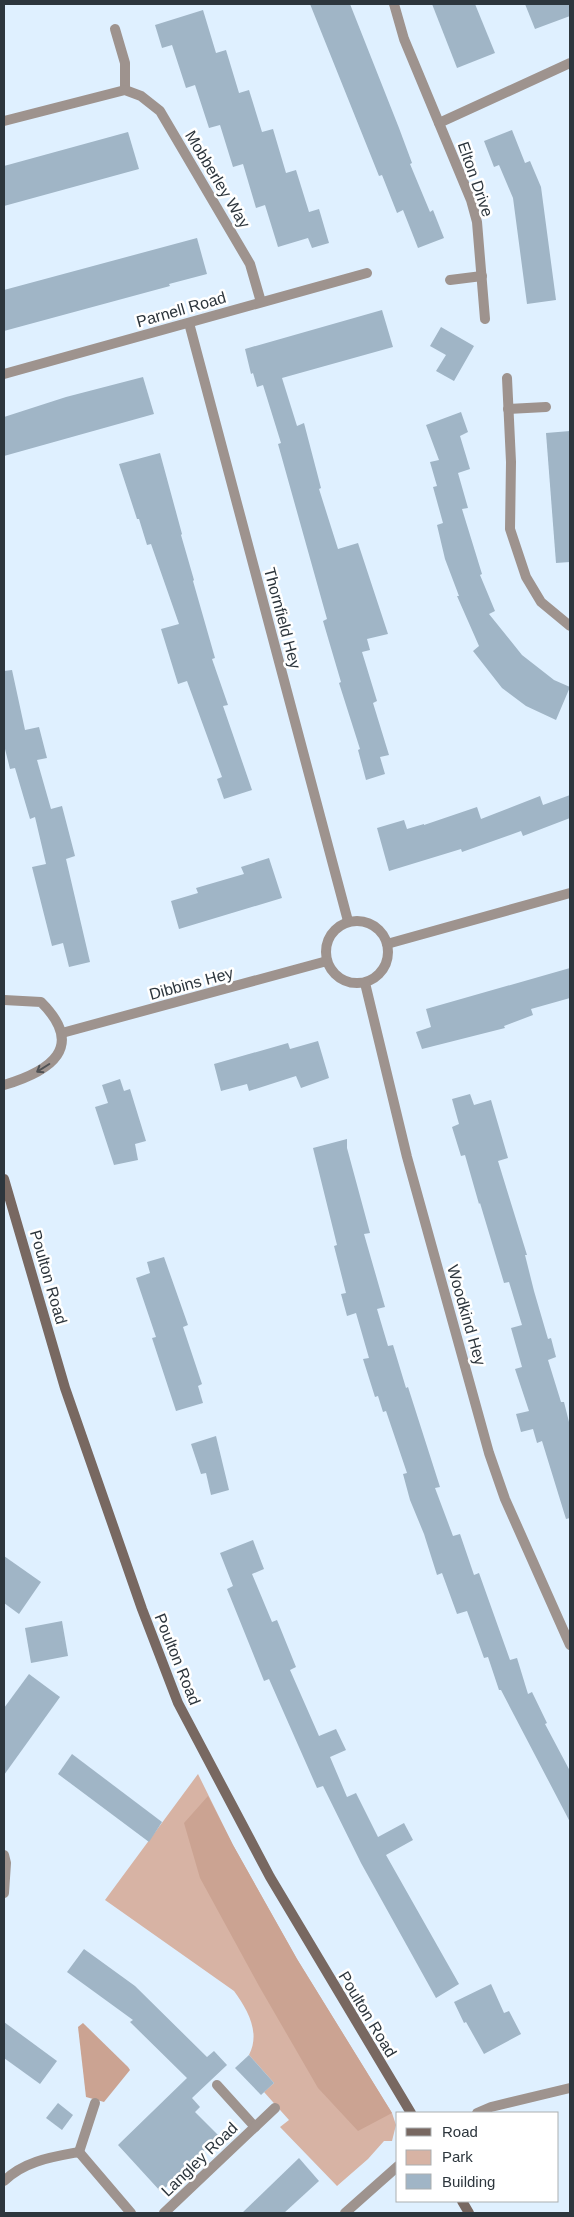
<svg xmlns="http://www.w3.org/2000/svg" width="574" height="2217" viewBox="0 0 574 2217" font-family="Helvetica,sans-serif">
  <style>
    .green { fill: #d7b3a4 }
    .forest { fill: #cba392 }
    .building { fill: #a0b5c6 }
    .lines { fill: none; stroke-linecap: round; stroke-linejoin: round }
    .street { stroke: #9e938e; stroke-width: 10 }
    .secondary { stroke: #786861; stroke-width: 10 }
    .oneway { stroke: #4f5255 }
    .labels { text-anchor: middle; stroke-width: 5; stroke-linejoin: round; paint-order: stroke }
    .street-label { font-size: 16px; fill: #2d363d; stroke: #fff }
  </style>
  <rect width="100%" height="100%" fill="#dff0ff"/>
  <path class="green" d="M198,1774L233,1845L297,1959L392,2113L396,2125L392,2141H384L368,2159L337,2186L280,2127L289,2120L264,2092L274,2083L249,2055C261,2032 247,2009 234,1991L105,1900Z"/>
  <g class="forest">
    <polygon points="208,1796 233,1845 297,1959 392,2113 358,2131 318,2088 259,1986 200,1878 184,1823"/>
    <polygon points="83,2023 128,2067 130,2070 104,2102 86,2097 78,2027"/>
  </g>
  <g class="building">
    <polygon points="310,4 350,4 399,128 412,163 410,164 430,212 433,210 444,238 418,248 403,210 397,213 382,175 379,176"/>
    <polygon points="432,4 475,4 495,53 457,68"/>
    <polygon points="525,4 570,4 570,16 535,29"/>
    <polygon points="203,10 216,53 226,50 239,93 249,90 262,132 273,129 286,173 296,170 309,212 319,209 329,243 312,248 308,238 278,247 265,205 256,208 243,164 233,167 220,125 209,128 195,85 186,88 172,45 162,48 155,25"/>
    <polygon points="512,130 525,163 530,161 541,187 556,300 527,304 513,198 499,165 494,167 484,141"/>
    <polygon points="128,132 139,169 4,206 4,166"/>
    <polygon points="197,238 207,274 169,284 170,286 4,331 4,290"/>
    <polygon points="382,310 393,347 282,378 297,426 304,423 321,488 319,489 338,549 358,543 388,634 367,639 370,650 362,652 377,701 373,703 389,755 380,757 385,774 366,780 358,750 360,749 339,683 341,682 323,621 327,619 278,444 281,443 263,385 257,387 253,373 251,374 245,349"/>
    <polygon points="441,327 474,346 454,381 436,371 446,355 430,346"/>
    <polygon points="143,377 154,414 4,456 4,417 66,397"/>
    <polygon points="461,412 468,432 460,436 470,469 458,473 468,508 462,509 482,574 480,575 495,611 489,614 522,655 554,680 570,687 556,720 526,706 502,688 473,651 479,646 457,596 459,596 445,559 437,525 443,523 433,487 437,486 430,462 439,460 426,425"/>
    <polygon points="570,431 570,562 556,563 546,433"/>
    <polygon points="160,453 182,534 181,535 194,580 193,581 215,658 212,659 228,705 223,706 252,790 224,799 217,779 222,777 187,681 178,684 161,629 179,624 151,544 147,545 139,519 137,519 119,464"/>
    <polygon points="12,670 25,730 39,727 47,758 37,760 51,809 62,806 75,856 66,859 90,962 69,967 63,943 52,946 32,867 46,864 35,817 30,819 15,768 10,769 4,745 4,671"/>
    <polygon points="570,795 570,818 523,836 521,831 462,852 461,849 389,871 377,828 404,820 407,829 424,824 424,825 477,807 481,819 540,796 543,805"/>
    <polygon points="269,858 282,898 179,929 171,901 198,893 196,888 244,874 241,867"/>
    <polygon points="570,968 570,998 531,1009 533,1015 504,1026 505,1028 422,1049 416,1032 431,1027 426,1009"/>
    <polygon points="318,1041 329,1078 301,1088 296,1076 249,1091 247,1084 221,1091 214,1064 288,1043 290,1049"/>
    <polygon points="120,1079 124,1091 130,1089 146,1141 135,1144 138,1160 114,1165 95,1107 108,1103 102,1085"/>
    <polygon points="470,1094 474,1105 491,1100 508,1158 498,1161 527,1255 525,1255 534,1291 548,1339 551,1338 556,1357 548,1360 561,1402 564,1402 570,1426 570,1518 566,1519 542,1441 537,1443 533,1429 521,1432 516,1414 529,1411 515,1369 522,1367 511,1328 522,1325 509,1282 504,1283 480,1203 479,1204 465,1155 461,1156 452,1127 459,1124 452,1099"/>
    <polygon points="347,1139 347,1148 370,1233 364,1234 385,1307 377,1309 388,1346 393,1345 406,1388 408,1387 440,1487 435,1488 453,1536 460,1534 474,1575 479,1573 510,1660 517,1658 528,1694 532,1692 547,1723 545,1724 570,1771 570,1822 501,1690 499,1690 488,1657 484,1658 467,1611 457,1614 442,1573 437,1575 424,1534 410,1500 403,1474 407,1473 386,1411 383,1412 378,1396 375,1397 363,1359 369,1358 356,1313 347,1316 341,1294 346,1293 334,1246 337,1245 313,1148"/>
    <polygon points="164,1257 188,1325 183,1327 202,1384 198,1386 203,1403 176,1411 152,1338 156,1337 136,1278 150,1273 147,1262"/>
    <polygon points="216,1436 229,1490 211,1495 206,1473 201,1474 191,1444"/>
    <polygon points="253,1540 264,1569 252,1574 272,1622 277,1620 296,1667 290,1670 319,1736 336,1729 346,1750 330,1757 347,1797 356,1793 378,1837 404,1823 413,1840 386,1855 459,1984 436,1998 361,1863 323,1786 317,1788 269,1679 264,1681 250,1646 227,1589 233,1586 220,1553"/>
    <polygon points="4,1556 41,1582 19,1614 4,1603"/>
    <polygon points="62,1621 68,1656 31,1663 25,1628"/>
    <polygon points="29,1674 60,1697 4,1775 4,1708"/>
    <polygon points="72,1754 162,1822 149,1842 58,1774"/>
    <polygon points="84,1949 135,1986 207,2057 214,2051 227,2065 192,2098 200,2107 195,2112 219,2136 161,2192 118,2145 187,2078 130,2022 133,2020 67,1972"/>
    <polygon points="491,1984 504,2013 509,2011 521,2034 484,2054 466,2022 464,2023 454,2002"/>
    <polygon points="4,2022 57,2061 40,2084 4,2058"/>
    <polygon points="249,2055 274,2083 261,2095 235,2068"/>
    <polygon points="58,2103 73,2115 62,2130 46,2118"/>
    <polygon points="299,2158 319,2181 284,2213 242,2213"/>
  </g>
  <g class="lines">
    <g class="street">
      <polyline points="394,4 404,39 471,200 477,222 485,319"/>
      <polyline points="115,29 125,63 125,90"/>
      <polyline points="4,121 125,90 141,96 160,111 250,264 261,302"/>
      <polyline points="439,123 570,63"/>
      <polyline points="450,280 482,276"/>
      <polyline points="189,323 348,921"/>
      <polyline points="4,374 367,273"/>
      <polyline points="507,378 511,462 510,529 526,577 541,602 570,626"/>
      <polyline points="508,409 546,407"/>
      <circle cx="357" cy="952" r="31"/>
      <polyline points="387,944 570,893"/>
      <polyline points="365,983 407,1157 489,1453 505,1499 570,1645"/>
      <path d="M4,1000L41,1002C86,1047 51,1071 4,1085"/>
      <polyline points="62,1033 327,961"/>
      <polyline points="4,1855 6,1863 4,1893"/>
      <polyline points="217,2085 255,2127"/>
      <polyline points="477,2113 491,2107 570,2088"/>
      <polyline points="79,2152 131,2213"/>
      <polyline points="79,2152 95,2103"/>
      <path d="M4,2181C24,2161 52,2157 79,2152"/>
      <polyline points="164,2213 275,2108"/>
      <polyline points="345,2213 398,2166"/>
    </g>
    <g class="secondary">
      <polyline points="4,1179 65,1388 142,1609 178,1703 270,1877 411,2113"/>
      <polyline points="462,2201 469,2213"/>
    </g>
  </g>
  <defs><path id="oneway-shaft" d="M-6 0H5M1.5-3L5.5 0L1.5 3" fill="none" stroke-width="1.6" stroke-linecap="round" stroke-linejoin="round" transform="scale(1.25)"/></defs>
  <use class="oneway" href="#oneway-shaft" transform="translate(43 1068) rotate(148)"/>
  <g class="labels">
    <g class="street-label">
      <text transform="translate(218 179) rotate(59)" y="6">Mobberley Way</text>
      <text transform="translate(476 179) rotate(71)" y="6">Elton Drive</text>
      <text transform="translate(181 309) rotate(-16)" y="6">Parnell Road</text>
      <text transform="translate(283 618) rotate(75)" y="6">Thornfield Hey</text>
      <text transform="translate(191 983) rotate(-15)" y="6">Dibbins Hey</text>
      <text transform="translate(49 1277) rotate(74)" y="6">Poulton Road</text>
      <text transform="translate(467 1315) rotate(74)" y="6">Woodkind Hey</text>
      <text transform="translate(178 1659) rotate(68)" y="6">Poulton Road</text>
      <text transform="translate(368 2014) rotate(59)" y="6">Poulton Road</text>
      <text transform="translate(199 2159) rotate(-44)" y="6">Langley Road</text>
    </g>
  </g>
  <rect width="574" height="2217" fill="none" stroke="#2d363d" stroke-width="10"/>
  <rect x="396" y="2112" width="162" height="90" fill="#ffffff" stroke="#abafb1"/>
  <rect x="406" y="2128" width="25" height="8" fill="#786861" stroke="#abafb1"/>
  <text x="442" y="2137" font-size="15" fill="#2d363d">Road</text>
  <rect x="406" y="2150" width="25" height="15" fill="#d7b3a4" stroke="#abafb1"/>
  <text x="442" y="2162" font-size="15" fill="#2d363d">Park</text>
  <rect x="406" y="2174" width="25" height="15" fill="#a0b5c6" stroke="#abafb1"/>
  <text x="442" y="2187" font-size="15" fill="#2d363d">Building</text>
</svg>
